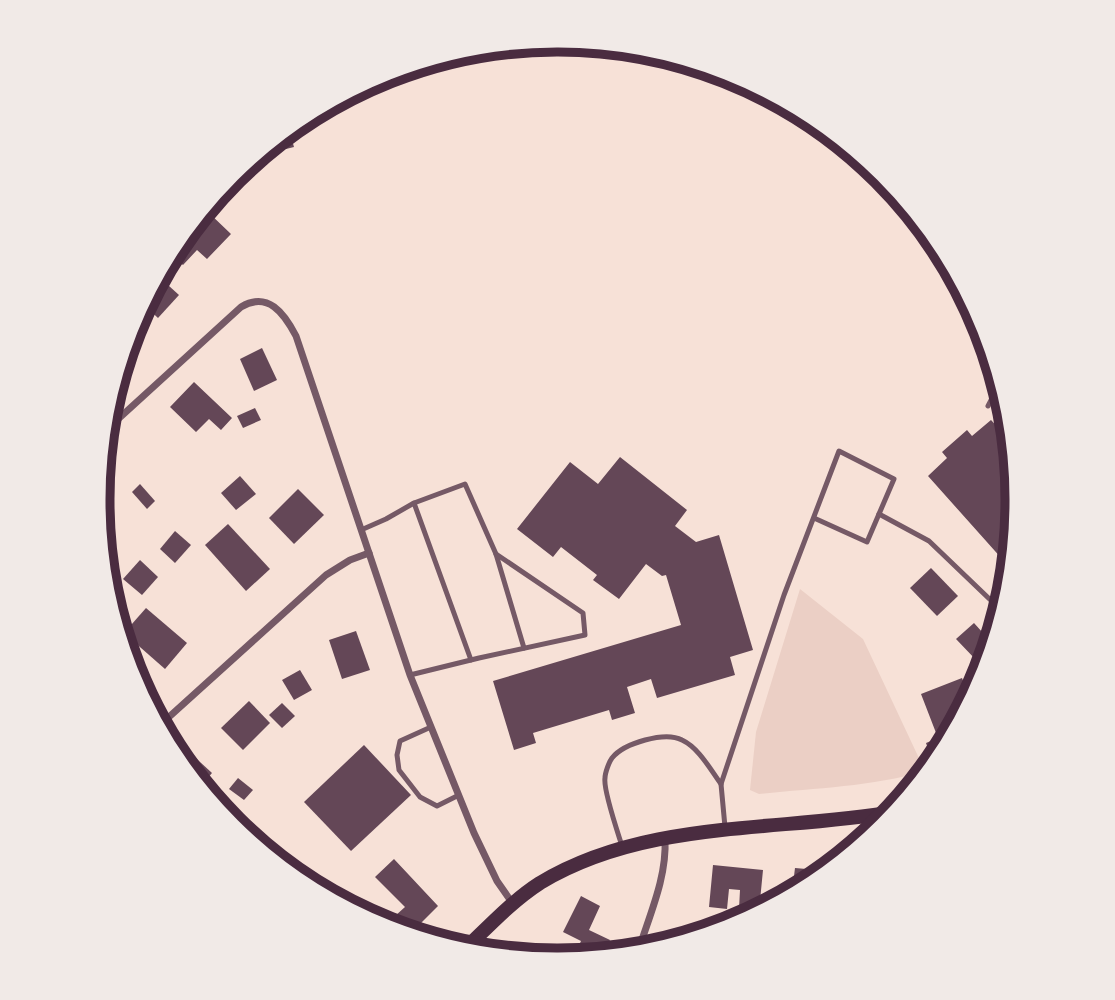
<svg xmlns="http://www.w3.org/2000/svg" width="1115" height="1000" viewBox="0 0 1115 1000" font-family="'Fira Sans Condensed',sans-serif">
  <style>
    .green { fill: #ebcfc5 }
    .building { fill: #644757 }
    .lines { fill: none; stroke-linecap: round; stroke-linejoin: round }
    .service { stroke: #755966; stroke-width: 5 }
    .minor { stroke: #755966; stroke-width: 7 }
    .secondary { stroke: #4a2c40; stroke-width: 14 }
    .rim { fill: none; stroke: #4a2c40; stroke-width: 9 }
  </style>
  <rect width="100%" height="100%" fill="#f7e1d7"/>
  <path class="green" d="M800,589L863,639L925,771C871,787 814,788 759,794L750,790L756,732Z"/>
  <g class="building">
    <polygon points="289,130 294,147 286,149 281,135"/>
    <polygon points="208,212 231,234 207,259 197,250 183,265 170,254"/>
    <polygon points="158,276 179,295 158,318 143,304"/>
    <polygon points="262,348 277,380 254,391 240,359"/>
    <polygon points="194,382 232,418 221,430 209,419 196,432 170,407"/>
    <polygon points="255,408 261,420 243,428 237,416"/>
    <polygon points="991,420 1012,443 1017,500 1011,560 1007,556 1003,560 928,476 947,458 942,452 967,430 972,436"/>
    <polygon points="620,457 687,510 675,526 696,542 719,535 753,650 730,657 735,675 657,698 651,679 627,687 635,713 612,720 609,710 533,733 536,743 514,750 493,681 681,625 666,575 662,576 646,564 619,599 593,580 597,575 561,547 553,557 517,529 570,462 598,484"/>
    <polygon points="240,476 256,494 236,510 221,493"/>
    <polygon points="140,484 155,501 147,509 132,492"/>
    <polygon points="298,489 324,515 294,544 269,518"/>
    <polygon points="228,524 270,569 246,591 205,545"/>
    <polygon points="175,531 191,545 175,563 160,549"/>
    <polygon points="140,560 158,577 142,595 123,579"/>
    <polygon points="931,568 958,596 937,616 910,588"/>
    <polygon points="146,608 187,643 165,669 124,633"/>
    <polygon points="974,623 992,643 983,674 973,664 977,661 956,639"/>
    <polygon points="356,631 370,670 342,679 329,640"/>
    <polygon points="300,670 312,690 294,700 282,680"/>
    <polygon points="962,678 970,699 940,756 933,763 926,743 938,738 921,694"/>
    <polygon points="249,701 270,723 243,750 221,728"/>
    <polygon points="282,703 295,716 282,728 269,715"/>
    <polygon points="364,745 411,795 351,851 304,802"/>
    <polygon points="187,750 212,773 201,786 179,760"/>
    <polygon points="238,778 253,790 244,800 229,789"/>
    <polygon points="270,845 310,886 302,882 264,851"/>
    <polygon points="394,859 438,906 411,933 395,916 405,907 375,877"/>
    <polygon points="713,865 763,870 759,911 739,909 740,890 729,889 727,909 709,907"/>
    <polygon points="795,868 818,870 817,879 792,893"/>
    <polygon points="581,896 600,906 589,930 610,940 603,955 589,957 577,950 581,941 563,932"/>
  </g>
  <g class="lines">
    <g class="service">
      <polyline points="988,406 1000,383"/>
      <polyline points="414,503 471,660"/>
      <polyline points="879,514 929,541 1002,611"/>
      <polyline points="361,530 386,519 414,503 465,484 496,554 524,648"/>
      <polyline points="410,675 479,658 585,635 583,613 496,554"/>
      <polyline points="431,727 400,741 397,755 399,770 420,797 437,806 459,795"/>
      <polyline points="725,827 721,784 784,595 839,451 894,479 867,542 814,518"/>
      <path d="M622,846C618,833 603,790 605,778C605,773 609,762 612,758C624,743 665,731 682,740C699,748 710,769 721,784"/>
    </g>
    <g class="minor">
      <path d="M105,431L241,307C268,291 284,313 296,336L410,675L474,833L497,881L513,904"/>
      <polyline points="159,726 326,575 350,560 369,553"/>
      <path d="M638,952C649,916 667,878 665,839"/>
    </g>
    <path class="secondary" d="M464,950C488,927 512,901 540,883C646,819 777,832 894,812"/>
  </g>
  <path d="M0 0H1115V1000H0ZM557 52H558A447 447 0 0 1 1005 499V501A447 447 0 0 1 558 948H557A447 447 0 0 1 110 501V499A447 447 0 0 1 557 52Z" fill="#f1eae7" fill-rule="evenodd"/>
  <path class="rim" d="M557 52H558A447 447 0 0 1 1005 499V501A447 447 0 0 1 558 948H557A447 447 0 0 1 110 501V499A447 447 0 0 1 557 52Z"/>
</svg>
